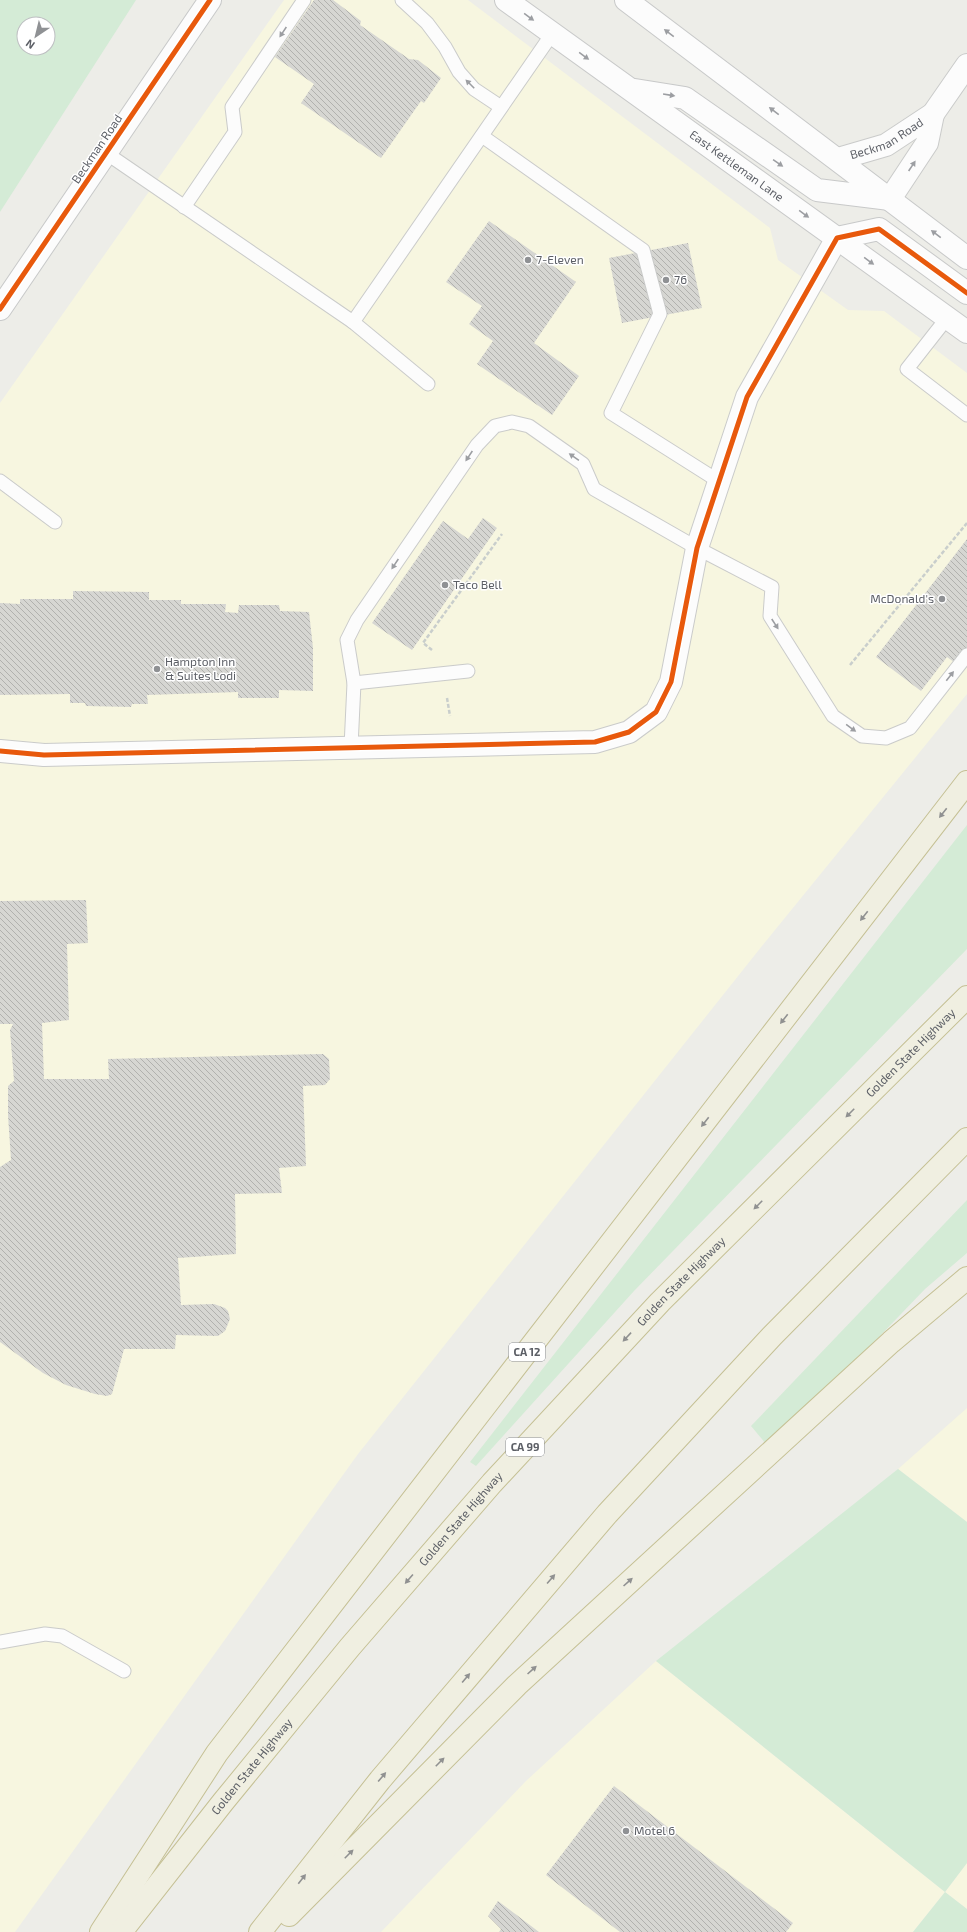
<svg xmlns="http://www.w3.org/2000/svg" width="967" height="1932" viewBox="0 0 967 1932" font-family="'Exo 2',sans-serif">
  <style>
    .commercial { fill: #f7f6e0 }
    .grass { fill: #d4ebd6; fill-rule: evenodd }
    .building { fill: url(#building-back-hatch) }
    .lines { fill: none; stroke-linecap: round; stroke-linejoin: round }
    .lane-casing { stroke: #cacbca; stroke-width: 15 }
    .street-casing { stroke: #cacbca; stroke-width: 24 }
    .secondary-casing { stroke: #c8c9c9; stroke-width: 24 }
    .highway-casing { stroke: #c5c094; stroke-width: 24 }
    .path { stroke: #c9cecc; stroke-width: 2.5; stroke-dasharray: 4 2; stroke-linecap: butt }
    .lane { stroke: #fcfcfc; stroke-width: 13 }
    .street { stroke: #fcfcfc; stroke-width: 22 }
    .secondary { stroke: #fcfcfc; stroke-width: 22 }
    .highway { stroke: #f0efe1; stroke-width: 22 }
    .cycleway-casing { stroke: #fff; stroke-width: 8 }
    .cycleway { stroke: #e8590c; stroke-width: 5 }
    .oneway { fill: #9c9ea2 }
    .oneway2 { fill: #909191 }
    .poi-dot { fill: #8f9194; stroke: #fff; stroke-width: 1.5 }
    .labels { text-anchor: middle; stroke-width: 3; stroke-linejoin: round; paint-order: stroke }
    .shield { fill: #fff; stroke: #8d8f94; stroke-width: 1 }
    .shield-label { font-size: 11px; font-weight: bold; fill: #5c5f66 }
    .street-label { font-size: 12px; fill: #5c5f66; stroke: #fff }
    .poi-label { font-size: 12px; fill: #5c5f66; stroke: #fff; text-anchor: start }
  </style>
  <defs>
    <pattern id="building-back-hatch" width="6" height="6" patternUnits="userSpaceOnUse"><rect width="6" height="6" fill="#d6d6d2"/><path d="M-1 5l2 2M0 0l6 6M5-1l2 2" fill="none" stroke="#b1b1ae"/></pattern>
  </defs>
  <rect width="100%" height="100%" fill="#edede8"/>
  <g class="commercial">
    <polygon points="284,0 468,0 770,228 778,260 848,310 884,311 967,373 967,694 758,951 358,1454 15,1932 0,1932 0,403"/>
    <polygon points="967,1408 967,1522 898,1469"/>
    <polygon points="656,1661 945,1892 967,1863 967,1909 945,1892 913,1932 381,1932 526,1781"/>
  </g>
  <g class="grass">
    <path d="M0,0H136L0,212ZM24,24H48V48H24Z"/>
    <polygon points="967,825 967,949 634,1291 476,1466 470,1462"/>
    <polygon points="967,1200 967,1253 925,1289 827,1391 766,1444 751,1426"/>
    <polygon points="898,1469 967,1522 967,1863 945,1892 967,1909 967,1932 913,1932 945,1892 656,1661"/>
  </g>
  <g class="building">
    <polygon points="314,0 333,0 361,21 360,25 409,59 418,60 441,78 424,103 421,101 381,158 301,103 314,84 275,57"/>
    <polygon points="489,221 576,282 534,343 579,376 552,415 477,364 493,341 469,324 482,306 446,282"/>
    <polygon points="688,243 702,308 622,323 609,258"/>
    <polygon points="483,518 497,528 412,650 372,623 443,521 468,539"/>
    <polygon points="967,539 967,654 958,665 947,657 921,691 876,657"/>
    <polygon points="73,591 149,592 149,600 181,600 181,604 226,604 225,612 238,613 239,605 279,605 280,611 309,612 313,648 313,691 279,690 279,698 238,698 238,692 147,695 148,704 132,704 131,707 86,706 85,703 70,703 70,694 0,695 0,603 20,604 20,599 73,599"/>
    <polygon points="86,900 88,943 67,944 69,1020 42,1023 44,1079 109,1079 108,1059 323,1054 329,1059 330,1079 325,1085 303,1086 306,1166 279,1168 282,1193 235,1194 236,1254 178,1258 181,1305 214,1304 225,1308 228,1311 230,1319 225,1331 218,1336 176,1335 175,1349 124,1349 112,1394 107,1396 95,1394 66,1385 43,1373 0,1342 0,1167 11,1160 8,1115 8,1086 14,1081 10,1030 13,1024 0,1024 0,901"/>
    <polygon points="614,1786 793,1923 786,1932 620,1932 546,1875"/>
    <polygon points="498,1901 539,1932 499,1932 501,1929 488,1916"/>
  </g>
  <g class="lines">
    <defs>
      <g id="lane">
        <polyline points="402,0 427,23 445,47 459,72 474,89 501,107"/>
        <polyline points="482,136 643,250 660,314 611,413 720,482"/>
        <polyline points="106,153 353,322 428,384"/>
        <polyline points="184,207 235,132 232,107 304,0"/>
        <polyline points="947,318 907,369 967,415"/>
        <polyline points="353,322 552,34"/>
        <polyline points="0,481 55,522"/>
        <polyline points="354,683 468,671"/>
        <polyline points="351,747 354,683 347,640 357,620 477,445 495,426 512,422 529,426 583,464 594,489 697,548 772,587 770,616 833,716 862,736 886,738 910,728 967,655"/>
        <polyline points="0,1642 45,1634 62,1636 124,1671"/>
      </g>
      <g id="street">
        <path id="s1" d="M838,159L886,145L933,114L967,65"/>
        <polyline points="890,199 927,143 933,114"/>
        <polyline points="0,751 44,755 595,742 629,732 656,712 671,682 697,548 747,397 837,238"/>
      </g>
      <g id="secondary">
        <path id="s2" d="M506,0L967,332"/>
        <polyline points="626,0 967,258"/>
        <polyline points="635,90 685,98 817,190 890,199"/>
        <polyline points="837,238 879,229 967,293"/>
        <polyline points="0,309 210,0"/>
      </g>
      <g id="highway">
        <polyline points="289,1915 517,1685 891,1342 967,1278"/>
        <polyline points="101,1932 217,1753 967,782"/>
        <path id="s3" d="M121,1932L223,1802L350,1647L492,1483L660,1302L967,997"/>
        <polyline points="260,1932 380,1780 607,1514 772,1336 967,1139"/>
      </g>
    </defs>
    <use href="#lane" class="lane-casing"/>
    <use href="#street" class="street-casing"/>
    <use href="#secondary" class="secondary-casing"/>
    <use href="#highway" class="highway-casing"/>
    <g class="path">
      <polyline points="432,650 423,643 502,534"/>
      <polyline points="850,665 967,523"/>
      <polyline points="447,698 450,716"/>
    </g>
    <use href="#lane" class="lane"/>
    <use href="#street" class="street"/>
    <use href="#secondary" class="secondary"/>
    <use href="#highway" class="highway"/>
    <defs>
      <g id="cycleway">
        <polyline points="0,309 210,0"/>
        <polyline points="0,751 44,755 595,742 629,732 656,712 671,682 697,548 747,397 837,238 879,229 967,293"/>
      </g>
    </defs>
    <use href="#cycleway" class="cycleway-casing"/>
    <use href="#cycleway" class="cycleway"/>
  </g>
  <defs><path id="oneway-solid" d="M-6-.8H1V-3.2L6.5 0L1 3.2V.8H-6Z"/></defs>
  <g class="oneway">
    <use href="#oneway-solid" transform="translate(529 17) rotate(36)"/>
    <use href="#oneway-solid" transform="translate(283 32) rotate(124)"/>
    <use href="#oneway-solid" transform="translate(669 33) rotate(-143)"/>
    <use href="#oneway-solid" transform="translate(584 56) rotate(36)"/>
    <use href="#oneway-solid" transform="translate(470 84) rotate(-135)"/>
    <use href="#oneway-solid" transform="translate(669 95) rotate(9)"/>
    <use href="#oneway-solid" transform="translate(774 111) rotate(-143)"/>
    <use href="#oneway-solid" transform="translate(778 163) rotate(35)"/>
    <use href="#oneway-solid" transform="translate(912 166) rotate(-56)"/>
    <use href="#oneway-solid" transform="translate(804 214) rotate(36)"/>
    <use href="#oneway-solid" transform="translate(936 234) rotate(-143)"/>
    <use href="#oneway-solid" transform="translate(869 261) rotate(36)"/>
    <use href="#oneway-solid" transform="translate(469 456) rotate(124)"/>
    <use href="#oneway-solid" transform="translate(574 457) rotate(-145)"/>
    <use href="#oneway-solid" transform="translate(395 564) rotate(124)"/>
    <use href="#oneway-solid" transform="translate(775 624) rotate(57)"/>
    <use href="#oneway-solid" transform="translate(950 676) rotate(-52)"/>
    <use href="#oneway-solid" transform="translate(851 728) rotate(36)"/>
  </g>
  <g class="oneway2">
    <use href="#oneway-solid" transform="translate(943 813) rotate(128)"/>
    <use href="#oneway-solid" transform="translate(864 916) rotate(128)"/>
    <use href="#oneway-solid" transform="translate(784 1019) rotate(128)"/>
    <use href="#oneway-solid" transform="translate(850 1113) rotate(135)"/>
    <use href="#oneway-solid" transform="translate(705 1122) rotate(128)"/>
    <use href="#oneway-solid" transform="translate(758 1205) rotate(135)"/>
    <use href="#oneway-solid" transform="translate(627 1337) rotate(133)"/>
    <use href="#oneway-solid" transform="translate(409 1579) rotate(131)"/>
    <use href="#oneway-solid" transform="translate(551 1579) rotate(-49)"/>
    <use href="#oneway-solid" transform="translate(628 1582) rotate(-42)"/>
    <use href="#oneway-solid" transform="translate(532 1670) rotate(-42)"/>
    <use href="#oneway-solid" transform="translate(466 1678) rotate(-50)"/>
    <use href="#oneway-solid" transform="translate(440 1762) rotate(-45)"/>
    <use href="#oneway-solid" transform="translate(382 1777) rotate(-50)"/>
    <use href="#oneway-solid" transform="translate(349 1854) rotate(-45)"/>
    <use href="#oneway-solid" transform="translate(302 1879) rotate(-52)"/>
  </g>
  <g class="poi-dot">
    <circle cx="528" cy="260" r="4"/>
    <circle cx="666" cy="280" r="4"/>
    <circle cx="445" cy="585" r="4"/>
    <circle cx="942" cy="599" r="4"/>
    <circle cx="157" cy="669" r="4"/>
    <circle cx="626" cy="1831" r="4"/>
  </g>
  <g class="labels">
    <g class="shield">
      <rect x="509" y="1343" width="36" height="18" rx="3"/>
      <rect x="506" y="1438" width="38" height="18" rx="3"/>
    </g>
    <g class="shield-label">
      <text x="527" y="1356">CA 12</text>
      <text x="525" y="1451">CA 99</text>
    </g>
    <g class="street-label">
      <text dy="4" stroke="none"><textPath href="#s1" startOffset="53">Beckman Road</textPath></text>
      <text transform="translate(97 149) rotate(-56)" y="4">Beckman Road</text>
      <text dy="4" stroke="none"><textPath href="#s2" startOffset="284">East Kettleman Lane</textPath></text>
      <text dy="4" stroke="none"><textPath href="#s3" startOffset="1183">Golden State Highway</textPath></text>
      <text dy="4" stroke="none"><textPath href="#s3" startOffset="859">Golden State Highway</textPath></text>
      <text dy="4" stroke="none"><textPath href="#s3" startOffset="535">Golden State Highway</textPath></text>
      <text dy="4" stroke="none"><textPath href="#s3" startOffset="211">Golden State Highway</textPath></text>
    </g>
    <g class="poi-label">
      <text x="536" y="264">7-Eleven</text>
      <text x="674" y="284">76</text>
      <text x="453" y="589">Taco Bell</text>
      <text x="934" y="603" text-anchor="end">McDonald's</text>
      <text x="165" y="666">Hampton Inn<tspan x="165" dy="14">&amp; Suites Lodi</tspan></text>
      <text x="634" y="1835">Motel 6</text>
    </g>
  </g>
  <g transform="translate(36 36) rotate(215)"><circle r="19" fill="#ffffff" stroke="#bebfc2"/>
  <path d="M0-3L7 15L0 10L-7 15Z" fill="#8f9194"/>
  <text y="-6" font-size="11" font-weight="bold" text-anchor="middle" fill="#5c5f66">N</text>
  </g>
</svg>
